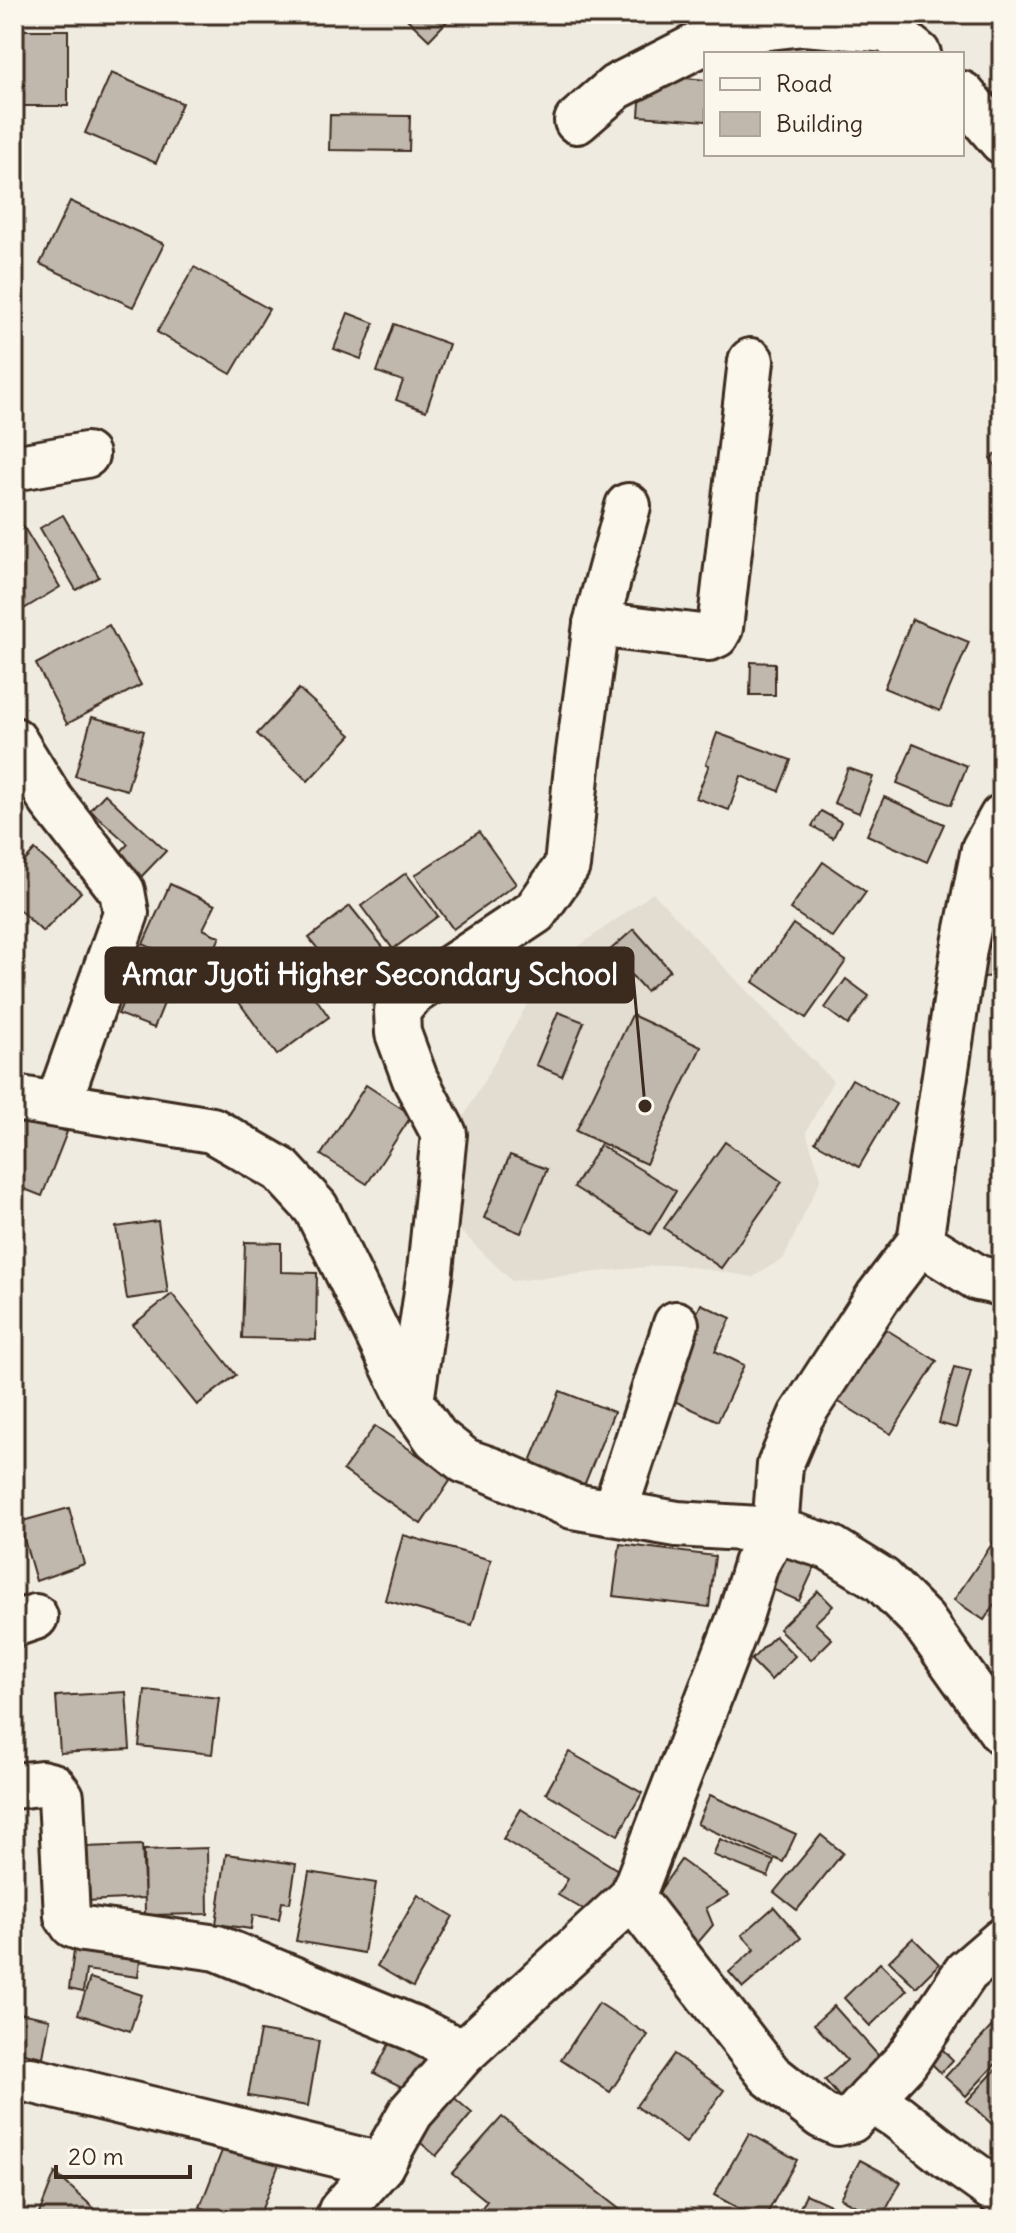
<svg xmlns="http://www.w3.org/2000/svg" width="1016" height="2233" viewBox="0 0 1016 2233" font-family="Delius,sans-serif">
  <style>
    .built { fill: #e2dcd1 }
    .building { fill: #c0b8ad; stroke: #3b2a1e; stroke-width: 2 }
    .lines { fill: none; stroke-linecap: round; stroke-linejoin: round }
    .minor-casing { stroke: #3b2a1e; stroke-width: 50 }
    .minor { stroke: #fbf7ec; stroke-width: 44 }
    .leader { fill: none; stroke: #3b2a1e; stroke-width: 3 }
    .callout-dot { fill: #3b2a1e; stroke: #fbf7ec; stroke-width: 3 }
    .callout { fill: #3b2a1e; stroke: #3b2a1e; stroke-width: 3 }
    .callout-label { font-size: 30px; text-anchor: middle; font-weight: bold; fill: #fff }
  </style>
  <rect width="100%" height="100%" fill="#f0ebe0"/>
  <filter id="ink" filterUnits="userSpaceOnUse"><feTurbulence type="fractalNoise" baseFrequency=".0125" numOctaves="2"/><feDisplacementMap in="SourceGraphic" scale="16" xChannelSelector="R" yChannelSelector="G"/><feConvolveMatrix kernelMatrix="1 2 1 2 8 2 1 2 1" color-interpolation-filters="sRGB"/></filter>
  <g filter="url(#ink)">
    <polygon class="built" points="653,893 833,1081 806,1132 821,1178 784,1258 753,1277 674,1264 512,1281 421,1193 547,969"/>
    <g class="building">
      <rect x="14" y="14" width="53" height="2"/>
      <polygon points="412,14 454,14 429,40 407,19"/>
      <rect x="14" y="30" width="54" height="76"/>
      <polygon points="734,38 764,45 762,54 731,54"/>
      <polygon points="111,73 182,103 156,163 85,133"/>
      <polygon points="642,74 706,80 706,121 639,116"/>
      <polygon points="330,115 410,116 409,151 329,150"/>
      <polygon points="70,201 164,244 133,307 40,264"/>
      <polygon points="194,267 269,309 231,374 157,332"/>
      <polygon points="348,313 374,323 361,359 334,349"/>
      <polygon points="394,324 449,344 426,411 396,400 403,381 377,372"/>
      <polygon points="1002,450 1002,476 990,458"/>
      <polygon points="63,515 99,577 76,590 40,528"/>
      <polygon points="20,521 60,587 14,615 14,525"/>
      <polygon points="912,619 969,642 940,711 884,688"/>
      <polygon points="109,625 141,685 67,724 36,664"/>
      <polygon points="751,662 775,663 775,695 750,695"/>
      <polygon points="299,689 351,735 308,781 257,734"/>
      <polygon points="92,717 144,731 127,790 75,776"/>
      <polygon points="717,733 791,760 779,791 741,776 729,810 696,798 709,765 706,764"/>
      <polygon points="913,744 967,766 951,805 897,783"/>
      <polygon points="848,768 873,777 859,813 834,803"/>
      <polygon points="105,794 166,851 140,878 117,856 128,844 90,810"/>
      <polygon points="884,797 944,824 927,862 867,835"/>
      <polygon points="821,811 841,822 833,838 812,826"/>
      <polygon points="479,832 516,884 453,929 415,875"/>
      <polygon points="35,850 81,892 43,932 14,905 14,873"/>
      <polygon points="823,862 866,892 833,938 790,909"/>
      <polygon points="406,873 438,916 393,949 361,906"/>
      <polygon points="170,884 215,905 203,929 220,937 204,972 143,944"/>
      <polygon points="350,906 387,952 346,984 309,938"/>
      <polygon points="1002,916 1002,976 983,977 980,917"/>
      <polygon points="793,924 846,961 806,1018 753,982"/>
      <polygon points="634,929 670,970 646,991 621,964 595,987 583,974"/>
      <polygon points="289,960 329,1017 277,1055 236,998"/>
      <polygon points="138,965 174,979 154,1028 118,1014"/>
      <polygon points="846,979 869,996 848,1025 825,1008"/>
      <polygon points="558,1012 584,1022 562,1076 536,1065"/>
      <polygon points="632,1015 701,1047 646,1164 576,1131"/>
      <polygon points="852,1079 896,1104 859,1167 815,1142"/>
      <polygon points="366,1085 412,1115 367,1184 321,1155"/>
      <polygon points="14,1111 67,1132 42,1196 14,1185"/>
      <polygon points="725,1142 782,1182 721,1268 664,1228"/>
      <polygon points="600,1145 676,1191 650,1234 574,1187"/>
      <polygon points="510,1155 547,1169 521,1233 484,1218"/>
      <polygon points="158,1221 168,1293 127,1299 116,1227"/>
      <polygon points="245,1242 281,1243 281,1272 317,1273 316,1340 242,1338"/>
      <polygon points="172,1294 236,1375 197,1405 133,1325"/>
      <polygon points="701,1304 731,1318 715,1351 744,1365 718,1421 659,1394"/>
      <polygon points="876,1323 937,1361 891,1434 829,1396"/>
      <polygon points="954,1367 971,1371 956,1428 939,1423"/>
      <polygon points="560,1391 614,1412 581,1493 527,1471"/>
      <polygon points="375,1426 452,1478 421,1524 343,1470"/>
      <polygon points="69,1508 84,1564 36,1581 19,1522"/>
      <polygon points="403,1535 491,1560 472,1625 385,1600"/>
      <polygon points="994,1541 1002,1546 1002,1593 984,1620 954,1600"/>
      <polygon points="620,1544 715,1556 709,1607 613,1596"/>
      <polygon points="781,1545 817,1562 799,1601 763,1585"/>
      <polygon points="818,1591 833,1606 815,1623 832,1639 811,1660 779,1629"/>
      <polygon points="775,1636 795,1656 771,1680 751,1660"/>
      <polygon points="145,1690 219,1698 212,1754 139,1746"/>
      <polygon points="126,1692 130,1749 60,1753 56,1696"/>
      <polygon points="569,1752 642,1793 618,1835 546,1793"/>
      <polygon points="710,1795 796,1834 783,1862 697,1824"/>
      <polygon points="521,1809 621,1872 591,1914 558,1895 568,1879 503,1839"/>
      <polygon points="821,1835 843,1853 797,1910 774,1892"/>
      <polygon points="720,1839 774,1861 768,1877 713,1855"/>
      <polygon points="142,1845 145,1898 86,1901 83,1847"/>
      <polygon points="207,1848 208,1914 145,1915 144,1850"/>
      <polygon points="226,1854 296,1864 290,1903 282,1902 279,1919 253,1915 251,1929 216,1924"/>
      <polygon points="681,1860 729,1895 706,1908 713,1925 696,1945 654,1899"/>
      <polygon points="309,1872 376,1883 364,1953 296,1941"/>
      <polygon points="418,1895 453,1916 413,1987 377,1966"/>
      <polygon points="774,1907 801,1938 743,1988 729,1972 755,1949 742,1935"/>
      <polygon points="913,1938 939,1964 916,1987 889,1961"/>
      <polygon points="75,1943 141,1951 138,1977 86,1970 83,1992 69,1989"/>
      <polygon points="880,1963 907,1990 870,2026 844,1998"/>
      <polygon points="90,1978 142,1995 130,2031 78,2014"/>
      <polygon points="599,2003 648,2035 610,2092 561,2060"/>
      <polygon points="834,2006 885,2063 843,2101 825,2080 847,2060 814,2024"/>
      <polygon points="14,2012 50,2019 43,2057 14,2051"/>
      <polygon points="994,2024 1002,2031 1002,2057 966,2096 945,2077"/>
      <polygon points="398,2027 440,2048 416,2094 374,2073"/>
      <polygon points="260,2031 319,2041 308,2106 248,2096"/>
      <polygon points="941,2048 953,2060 941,2073 929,2061"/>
      <polygon points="674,2054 724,2090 686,2143 636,2106"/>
      <polygon points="1002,2063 1002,2124 997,2129 967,2101"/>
      <polygon points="451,2095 472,2113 436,2156 415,2138"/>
      <polygon points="502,2117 632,2219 473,2219 487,2201 452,2173"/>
      <polygon points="749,2133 797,2160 764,2219 758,2219 714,2195"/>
      <polygon points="227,2138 281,2159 258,2219 231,2219 200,2207"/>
      <polygon points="860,2160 901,2182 881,2219 840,2198"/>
      <polygon points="55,2173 106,2219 37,2219"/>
      <polygon points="806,2194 855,2216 854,2219 795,2219"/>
      <polygon points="442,2210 453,2219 434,2219"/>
    </g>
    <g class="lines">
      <defs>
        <g id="minor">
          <polyline points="888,30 918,54"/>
          <polyline points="962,94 1002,141"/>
          <polyline points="577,121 616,87 724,32 804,23 888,30 897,14"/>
          <polyline points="14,468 86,455"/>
          <polyline points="596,624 709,638 716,635 720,628 751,361"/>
          <polyline points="14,740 51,800 122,891 126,913 58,1104"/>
          <polyline points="14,1098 212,1130 281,1170 316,1208 411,1402 436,1438 465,1461 491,1470 573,1506 677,1524 775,1530 829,1547 882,1580 923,1621 1002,1732"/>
          <polyline points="920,1242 978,1278 1002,1283"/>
          <polyline points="411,1402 430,1271 444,1134 415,1079 398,1033 397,1011 411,994 535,912 567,866 577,767 596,624 628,506"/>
          <polyline points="614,1513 676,1324"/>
          <polyline points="14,1624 35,1617"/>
          <polyline points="14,1786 41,1783 53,1786 61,1797 67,1916 73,1925 84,1929 217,1948 415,2029 463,2053"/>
          <polyline points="632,1897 770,2075 822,2116 838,2123 851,2120 870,2099 898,2117 946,2155 1002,2195"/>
          <polyline points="30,2080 381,2165"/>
          <polyline points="870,2099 906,2061 966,1972 1002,1941"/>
          <polyline points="338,2219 341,2211 381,2165 411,2112 463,2053 632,1897 740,1617 756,1564 775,1530 780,1465 801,1416 878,1297 920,1242 964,949 984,849 1002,817"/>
        </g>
      </defs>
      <use href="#minor" class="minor-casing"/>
      <use href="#minor" class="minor"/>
    </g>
  </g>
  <path class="leader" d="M645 1106L633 975"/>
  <circle class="callout-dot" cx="645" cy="1106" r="8"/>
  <rect class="callout" x="106" y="948" width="527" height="54" rx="8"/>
  <g class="callout-label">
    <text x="370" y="985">Amar Jyoti Higher Secondary School</text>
  </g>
  <rect width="1016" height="2233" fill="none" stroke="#fbf7ec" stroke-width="48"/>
  <rect x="24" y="24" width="968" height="2185" fill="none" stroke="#3b2a1e" stroke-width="3" filter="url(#ink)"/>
  <rect x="704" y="52" width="260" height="104" fill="#fbf7ec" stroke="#aea59a" stroke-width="2"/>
  <rect x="720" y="78" width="40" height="12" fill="#fbf7ec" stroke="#aea59a" stroke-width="2"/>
  <text x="776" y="92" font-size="24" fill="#3b2a1e">Road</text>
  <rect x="720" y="112" width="40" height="24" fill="#c0b8ad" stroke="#aea59a" stroke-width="2"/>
  <text x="776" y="132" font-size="24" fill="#3b2a1e">Building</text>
  <path d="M56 2165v12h134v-12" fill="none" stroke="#3b2a1e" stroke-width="4"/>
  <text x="68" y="2165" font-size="24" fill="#3b2a1e" stroke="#fbf7ec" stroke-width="6" paint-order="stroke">20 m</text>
</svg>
